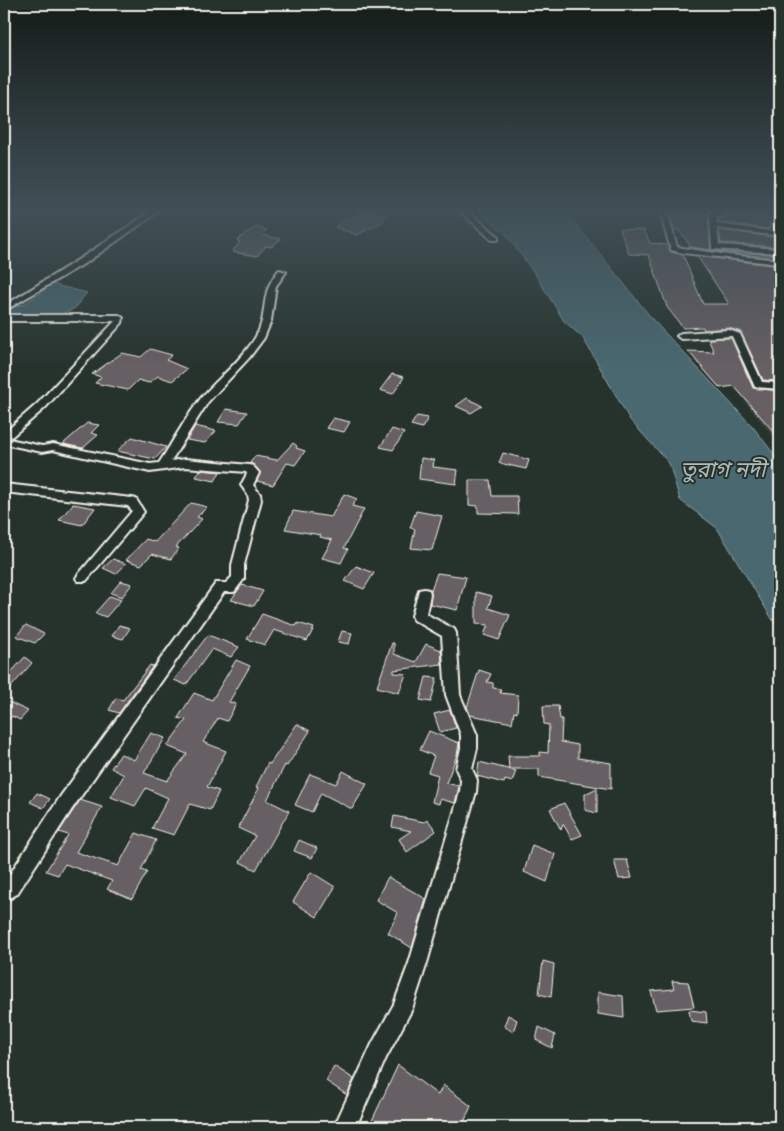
<svg xmlns="http://www.w3.org/2000/svg" width="784" height="1131" viewBox="0 0 784 1131" font-family="Caveat,'Noto Sans Bengali',sans-serif">
  <style>
    .built { fill: #39403e }
    .water { fill: #48676f; stroke: #8d9e9f }
    .building { fill: #665e64; stroke: #f4f1e8 }
    .lines { fill: none; stroke-linecap: round; stroke-linejoin: round }
    .minor-casing { stroke: #f4f1e8; stroke-width: 4 }
    .minor { fill: #26332d; fill-rule: evenodd }
    .labels { text-anchor: middle; stroke-width: 4; stroke-linejoin: round; paint-order: stroke }
    .water-label { font-size: 22px; font-style: italic; fill: #afbab8; stroke: #26332d }
  </style>
  <rect width="100%" height="100%" fill="#26332d"/>
  <filter id="ink" filterUnits="userSpaceOnUse"><feTurbulence type="fractalNoise" baseFrequency=".02" numOctaves="2"/><feDisplacementMap in="SourceGraphic" scale="10" xChannelSelector="R" yChannelSelector="G"/><feConvolveMatrix kernelMatrix="1 2 1 2 8 2 1 2 1" color-interpolation-filters="sRGB"/></filter>
  <g filter="url(#ink)">
    <polygon class="built" points="744,385 780,386 780,445 744,401"/>
    <g class="water">
      <polygon points="476,209 559,209 576,224 653,320 753,427 780,462 780,632 717,528 680,500 669,463 630,420 583,338 564,321 535,274 504,232"/>
      <path d="M55,281L54,284L59,286L87,293C83,296 81,301 78,305C65,320 24,316 5,316L4,314L6,309L24,304L45,290V285Z"/>
    </g>
    <g class="building">
      <polygon points="708,209 718,209 718,211 712,210 708,214 711,250 691,247 678,229 674,231 671,211 708,214"/>
      <polygon points="729,209 780,209 780,221 772,221 769,229 719,222 719,219 725,217"/>
      <polygon points="360,211 387,214 381,223 357,235 335,227 345,218 352,219"/>
      <polygon points="255,227 267,230 262,235 281,239 271,247 266,246 257,256 232,252 240,242 237,241 245,234 246,232 249,232"/>
      <polygon points="620,229 644,230 650,243 667,245 671,252 683,255 703,304 729,304 697,256 780,266 780,381 763,380 741,332 729,328 704,330 703,327 683,328 667,307 649,255 629,254"/>
      <polygon points="719,230 773,237 780,230 780,247 721,243"/>
      <polygon points="715,251 780,255 780,258 728,253"/>
      <polygon points="731,338 753,388 780,391 780,439 734,386 720,388 688,351 714,352 708,339"/>
      <polygon points="150,349 172,355 166,360 187,369 172,381 158,376 149,383 138,380 128,390 95,383 101,377 92,374 122,353 141,357"/>
      <polygon points="392,374 404,377 393,394 380,390"/>
      <polygon points="467,398 482,406 471,413 456,406"/>
      <polygon points="226,409 247,412 239,424 218,422"/>
      <polygon points="417,416 428,418 422,428 411,425"/>
      <polygon points="333,418 350,422 344,432 326,428"/>
      <polygon points="87,423 99,425 91,433 98,435 83,448 63,444"/>
      <polygon points="195,426 216,431 205,443 187,440"/>
      <polygon points="392,429 404,433 393,450 380,447"/>
      <polygon points="132,437 166,447 155,459 117,451"/>
      <polygon points="293,443 297,446 296,448 305,451 295,465 287,463 273,485 257,481 260,472 254,465 250,463 255,456 277,460"/>
      <polygon points="503,453 529,460 526,469 499,463"/>
      <polygon points="421,458 434,460 433,467 458,470 456,484 419,479"/>
      <polygon points="200,470 220,472 215,481 196,477"/>
      <polygon points="469,480 490,480 492,496 517,496 518,514 478,513 478,506 469,505"/>
      <polygon points="344,494 357,499 352,506 364,509 344,548 348,549 341,563 322,558 332,540 320,537 321,535 285,529 293,511 331,517"/>
      <polygon points="191,503 207,507 197,517 202,519 176,547 179,548 171,559 152,554 141,565 126,560 146,539 155,542"/>
      <polygon points="73,504 95,508 82,525 59,520"/>
      <polygon points="416,511 442,516 432,550 411,548 415,529 410,528"/>
      <polygon points="113,559 126,564 116,574 103,568"/>
      <polygon points="356,566 374,573 364,589 345,581"/>
      <polygon points="437,573 466,577 457,610 430,604 431,590"/>
      <polygon points="121,581 132,584 122,597 111,593"/>
      <polygon points="242,585 263,591 254,606 231,600"/>
      <polygon points="476,592 492,596 488,608 510,615 499,640 484,635 488,625 476,624"/>
      <polygon points="110,596 121,600 106,617 95,613"/>
      <polygon points="262,614 296,626 298,623 314,628 307,641 274,630 265,645 247,639"/>
      <polygon points="26,625 44,634 35,643 16,636"/>
      <polygon points="119,625 130,628 123,639 112,636"/>
      <polygon points="342,631 352,633 349,644 338,642"/>
      <polygon points="208,635 239,647 231,657 212,649 186,685 174,680"/>
      <polygon points="392,643 394,643 394,654 416,662 426,644 441,650 442,664 394,670 394,673 406,674 399,693 377,687"/>
      <polygon points="25,657 32,663 4,695 4,680"/>
      <polygon points="236,660 250,666 229,702 236,704 227,721 218,718 203,742 226,751 207,787 219,791 210,810 190,804 174,835 152,828 168,798 146,788 135,806 111,797 124,775 111,768 121,754 134,760 151,733 165,738 144,773 167,781 187,754 167,746 186,720 178,718 194,693 212,700"/>
      <polygon points="150,665 153,666 119,713 109,710 116,698 123,700"/>
      <polygon points="479,670 491,674 487,682 493,683 493,688 501,689 500,693 518,695 517,713 514,712 512,723 470,715 467,707"/>
      <polygon points="426,677 437,678 431,702 420,700"/>
      <polygon points="4,700 28,711 20,720 12,716 4,726"/>
      <polygon points="543,706 558,706 560,719 562,719 561,742 578,745 578,758 611,763 611,789 539,777 539,769 509,769 508,756 540,756 540,752 548,753 549,725 544,724"/>
      <polygon points="450,710 456,728 440,732 434,714"/>
      <polygon points="297,724 310,731 287,766 285,765 267,800 289,811 256,870 240,862 255,836 238,828 259,788 256,787 268,763 270,764"/>
      <polygon points="429,731 459,743 457,755 446,783 459,786 455,803 440,799 439,804 432,802 438,775 428,772 434,756 420,750"/>
      <polygon points="479,762 516,771 512,782 505,780 504,783 477,776"/>
      <polygon points="343,771 367,784 352,809 321,793 312,812 295,805 310,774 336,784"/>
      <polygon points="597,788 597,813 585,810 585,794"/>
      <polygon points="37,793 50,799 43,808 30,802"/>
      <polygon points="80,800 102,807 76,852 118,866 136,833 156,840 141,870 147,872 132,899 107,889 112,881 65,864 58,875 46,871 68,835 59,832"/>
      <polygon points="564,803 582,835 572,839 563,824 561,830 550,809"/>
      <polygon points="394,816 424,822 428,820 436,831 407,852 399,839 411,831 392,827"/>
      <polygon points="299,840 317,848 312,858 294,851"/>
      <polygon points="532,845 555,854 547,882 524,872"/>
      <polygon points="614,860 627,860 632,878 619,879"/>
      <polygon points="311,872 335,887 317,917 293,902"/>
      <polygon points="388,877 426,899 412,948 388,933 398,913 376,900"/>
      <polygon points="543,961 554,964 551,997 539,994"/>
      <polygon points="672,981 688,982 694,1007 656,1010 651,991 674,989"/>
      <polygon points="598,992 623,996 624,1018 598,1014"/>
      <polygon points="689,1010 706,1012 707,1023 691,1021"/>
      <polygon points="508,1015 517,1020 513,1032 504,1026"/>
      <polygon points="539,1027 555,1035 552,1048 536,1040"/>
      <polygon points="398,1065 438,1095 443,1085 471,1106 462,1127 369,1127"/>
      <polygon points="334,1066 354,1079 347,1095 326,1081"/>
    </g>
    <g class="lines">
      <defs>
        <g id="minor">
          <polygon points="140,209 152,209 158,212 87,262 4,311 4,306 81,258 149,213"/>
          <polygon points="458,209 465,209 498,236 498,240 492,240"/>
          <polygon points="659,209 666,209 677,247 728,255 780,260 780,264 683,253 671,250"/>
          <polygon points="720,209 727,209 723,216 717,217 717,224 770,231 773,223 780,223 780,227 773,235 717,228 719,245 780,249 780,253 712,249 710,214 713,212 719,213"/>
          <path d="M279,270L286,272L276,286L271,321L264,338L249,358L208,402L171,461L185,459L249,465L253,466L259,473L253,485L260,494L261,500L244,565V579L234,592H224L72,809L17,894L4,902V883L60,797L216,583H226L232,577V565L249,500L248,495L241,485L247,474L246,472L185,467L150,472L53,450L42,452L4,444V433L37,404L115,321H4V315H119L123,318L122,323L45,408L9,439L42,446L53,444L150,464L159,463C173,442 185,418 201,398C218,378 241,361 255,338C270,314 258,294 279,270Z"/>
          <polygon points="729,330 740,334 762,382 780,383 780,389 755,387 732,336 681,339 677,336 681,333"/>
          <polygon points="4,484 132,498 136,499 144,512 86,581 78,581 76,578 78,575 132,511 128,506 4,492"/>
          <polygon points="424,589 429,590 430,594 426,614 454,629 456,633 460,695 477,735 477,748 472,769 477,780 476,792 427,963 412,1009 386,1058 356,1127 334,1127 372,1044 394,1004 409,963 460,792 461,780 456,769 461,748 461,735 446,695 442,636 414,620 412,616 419,590"/>
        </g>
      </defs>
      <use href="#minor" class="minor-casing"/>
      <use href="#minor" class="minor"/>
    </g>
  </g>
  <linearGradient id="sky" x2="0" y2="1"><stop stop-color="#151c19"/><stop offset="0.57" stop-color="#415057"/><stop offset="1" stop-color="#415057" stop-opacity="0"/></linearGradient>
  <rect width="784" height="368" fill="url(#sky)"/>
  <g class="labels">
    <g class="water-label">
      <text x="723" y="477">তুরাগ নদী</text>
    </g>
  </g>
  <rect width="784" height="1131" fill="none" stroke="#26332d" stroke-width="20"/>
  <rect x="10" y="10" width="764" height="1111" fill="none" stroke="#f4f1e8" stroke-width="2" filter="url(#ink)"/>
</svg>
